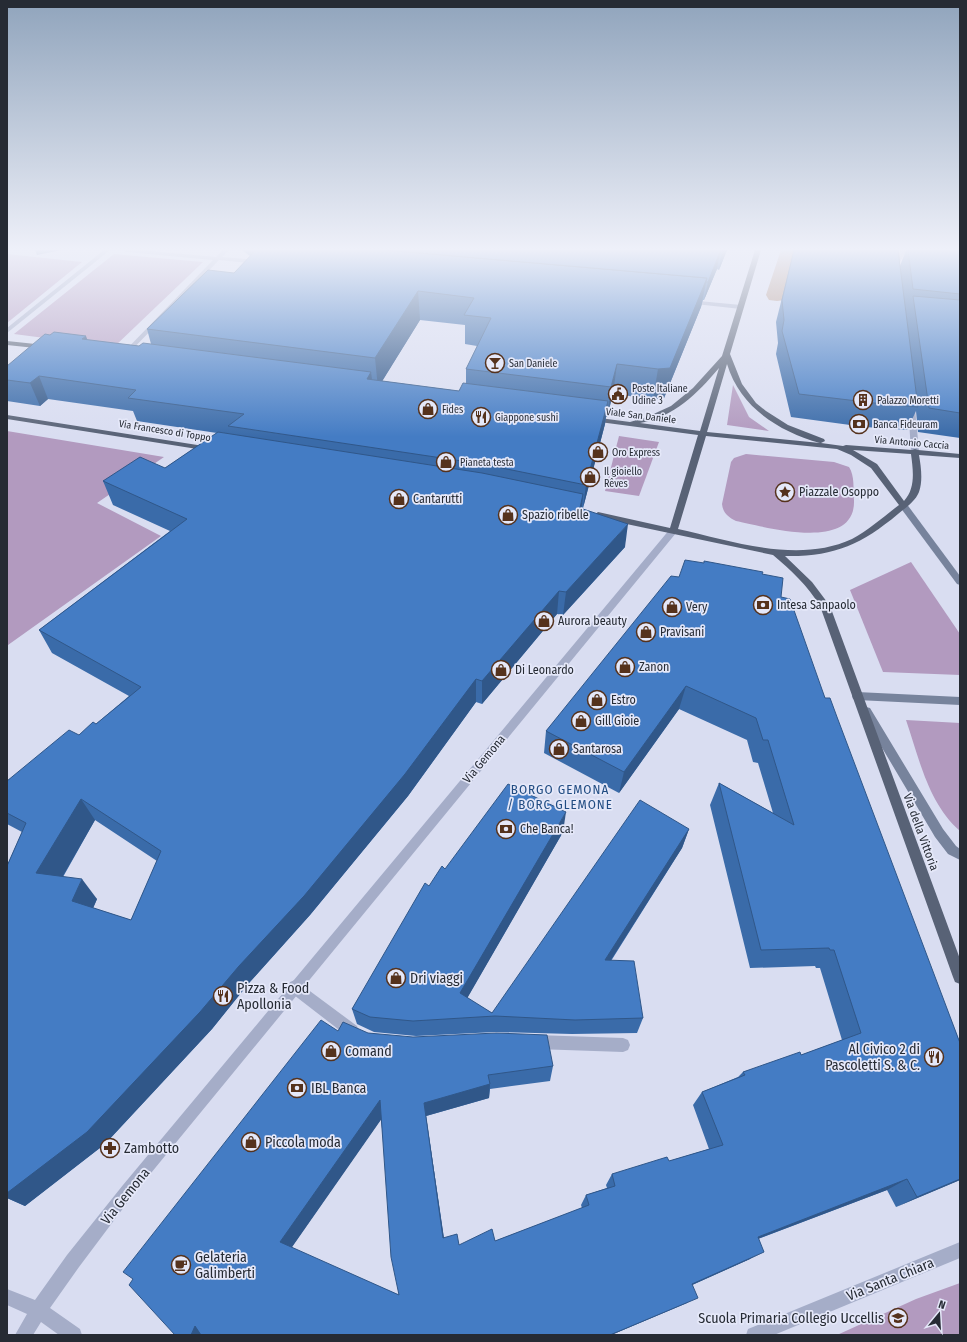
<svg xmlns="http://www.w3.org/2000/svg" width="967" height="1342" viewBox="0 0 967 1342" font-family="'Fira Sans Condensed',sans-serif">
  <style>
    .green { fill: #b29abf }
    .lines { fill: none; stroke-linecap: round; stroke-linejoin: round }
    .canal { fill: #ad8c79; fill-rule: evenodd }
    .lane { fill: #a5adc8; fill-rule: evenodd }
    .street { fill: #a5adc8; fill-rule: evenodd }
    .secondary { fill: #77839c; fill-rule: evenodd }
    .primary { fill: #586276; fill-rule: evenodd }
    .wall { fill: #3a6ba9; fill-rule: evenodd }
    .shaded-wall { fill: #305789 }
    .building { fill: #447cc4; stroke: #305789; fill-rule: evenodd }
    .labels { text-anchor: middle; stroke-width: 3.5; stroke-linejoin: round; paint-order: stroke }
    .far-poi-label { font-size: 10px; fill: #262b34; stroke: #e5e8f9; text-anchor: start }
    .far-street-label { font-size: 10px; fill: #262b34; stroke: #e5e8f9 }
    .poi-label { font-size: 12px; fill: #262b34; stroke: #e5e8f9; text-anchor: start }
    .street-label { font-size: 12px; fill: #262b34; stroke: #e5e8f9 }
    .neighbourhood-label { font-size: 13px; letter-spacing: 1px; fill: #214c82; stroke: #e5e8f9 }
    .near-poi-label { font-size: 14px; fill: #262b34; stroke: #e5e8f9; text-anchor: start }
    .near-street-label { font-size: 14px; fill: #262b34; stroke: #e5e8f9 }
  </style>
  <rect width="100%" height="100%" fill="#d9ddf1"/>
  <g class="green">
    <polygon points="7,254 82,262 7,323"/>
    <polygon points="114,254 203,262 114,347 14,334"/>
    <polygon points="733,385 749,417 769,431 727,425"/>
    <polygon points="7,431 164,457 97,503 161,536 8,645"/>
    <polygon points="619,436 659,442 639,496 605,491"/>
    <path d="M746,454L834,462L849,467C855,476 853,489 854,500C856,553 766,527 736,521C728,517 723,513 722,504L731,462L734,458Z"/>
    <polygon points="911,562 960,634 960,675 883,672 850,590"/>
    <path d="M906,720L960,723V831C928,803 919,758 906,720Z"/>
    <polygon points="960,1283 960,1335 837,1335 916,1299"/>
  </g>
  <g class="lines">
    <polygon class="canal" points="781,250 801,250 788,295 785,300 777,301 769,300 766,295"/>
    <g class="lane">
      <polygon points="295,980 357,1026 359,1031 357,1036 352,1038 347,1036 290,992 288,987 290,982"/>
      <polygon points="536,1035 623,1038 628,1040 630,1045 628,1050 623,1052 536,1049 531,1047 529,1042 531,1037"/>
    </g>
    <g class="street">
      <polygon points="104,250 110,250 7,333 7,328"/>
      <polygon points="123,250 140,250 216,257 223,250 229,250 222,257 258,260 261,262 258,264 219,260 125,357 123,358 120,356 121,355 213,260 126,252"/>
      <polygon points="901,250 907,250 897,267 893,267 894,260"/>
      <polygon points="688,300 741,305 744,307 741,309 686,303 685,302"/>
      <polygon points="908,406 915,408 919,451 915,453 911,451"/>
      <polygon points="673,528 677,531 676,533 133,1195 79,1267 50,1308 80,1329 82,1335 59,1335 41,1322 33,1335 15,1335 27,1314 7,1305 7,1289 35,1300 67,1255 123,1185 670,529"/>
      <polygon points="960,1242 960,1258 774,1335 746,1335 748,1329"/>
    </g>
    <g class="secondary">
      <polygon points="903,502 906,503 960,576 960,585 957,584 900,507 899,505"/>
      <polygon points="857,692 960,697 960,705 857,700 853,699 852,696 853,693"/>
      <polygon points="866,707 870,708 943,829 956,846 960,849 960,860 948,854 935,837 862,714 861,711 862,708"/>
    </g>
    <g class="primary">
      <path d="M755,250H761L730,354L742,384L756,403L766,411L788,425L824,439L825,441L821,443L843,446L846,445L912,450L915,449L918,450L960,454V458L919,455C921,467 923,480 919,492C915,502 905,508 898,514C861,545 833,557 785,556L812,582L830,606L960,959V984L955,982L953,977L820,606C808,586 791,570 773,555L598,518L594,515L598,512L670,528L698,435L592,421L588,419L592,417L630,422L647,417L671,406L693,388L722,356ZM727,364C740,407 778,431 820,443L707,432ZM719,368L700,431L640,423C674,417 697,394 719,368ZM706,436L837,449L851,455L871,468L899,505C883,517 869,530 852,539C798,564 732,541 678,529ZM853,450L911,454C913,470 916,488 904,501L877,464Z"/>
      <polygon points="7,341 45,345 48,347 45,349 7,345"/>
      <polygon points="7,415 210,447 214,449 210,451 7,419"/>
    </g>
  </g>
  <g class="wall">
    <path d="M242,250H727L719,270L717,269L704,300H703L701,307L664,398L653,399L613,394L607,417H606L605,424L583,508L582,509L625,547L563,615L557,614L482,704L476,702L408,796L310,915L249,983L212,1029L105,1144L25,1206L7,1198V866L22,832L7,824V781L96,724L129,696L52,653L39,630L170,531L113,505L103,481L165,468L217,433L137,421L133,411L48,399L40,406L7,401V366L87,340L139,346L151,344L147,329L234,273L250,256ZM420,320L465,325V344L477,346L466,369V383L459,391L382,381ZM95,820L157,861L131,920L93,908L97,899L63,877Z"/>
    <polygon points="794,250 899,250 899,251 900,266 906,250 960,250 960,438 918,432 916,411 907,430 865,427 791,417 776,354 778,343 776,322"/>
    <path d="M762,574L781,597L825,698L960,1043V1180L896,1207L887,1190L758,1239L750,1259L692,1285L687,1303L611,1335H175L338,1031L368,1033L553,1066L550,1081L490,1089L489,1098L426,1116L444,1238L459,1245L495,1241L582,1208L581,1205L586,1195L607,1188L606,1185L612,1174L669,1161L709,1149L693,1105L702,1092L738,1077L743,1072L801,1055L842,1040L820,968H816L815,966L750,968L710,805L719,783L773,813L758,763L753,762L747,740L679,709L619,793L544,753L546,731L679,577ZM381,1119L399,1295L291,1248Z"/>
    <polygon points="689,829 682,848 611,961 643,1018 637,1033 572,1034 495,1032 416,1036 374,1032 357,1024 352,1009 429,886 445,869 563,832 467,998 492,1013"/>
  </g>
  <g class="shaded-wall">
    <polygon points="35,250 62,250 37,255"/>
    <polygon points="723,250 727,250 719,270 722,252"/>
    <polygon points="720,252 717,269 704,300 708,282"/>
    <polygon points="707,278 701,307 664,398 653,399 658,369"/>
    <polygon points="418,291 420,320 378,388 375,358"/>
    <polygon points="86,336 94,358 82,339"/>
    <polygon points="617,364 613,394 607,417 611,387"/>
    <polygon points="371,372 374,394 367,379"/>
    <polygon points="39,376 48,399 40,406 30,383"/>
    <polygon points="608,401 605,424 583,508 586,485"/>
    <polygon points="583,494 581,517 580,508"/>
    <polygon points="628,524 625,547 563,615 566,592"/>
    <polygon points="559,591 557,614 482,704 482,681"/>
    <polygon points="476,679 476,702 408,796 310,915 249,983 212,1029 105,1144 25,1206 7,1198 7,1193"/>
    <polygon points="686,686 679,709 619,793 624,772"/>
    <polygon points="81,799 95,820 53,893 36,873"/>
    <polygon points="566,812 563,832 461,1009 460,993"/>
    <polygon points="689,829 682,848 600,977 605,960"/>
    <polygon points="82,879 97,899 88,920 72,901"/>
    <polygon points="490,1084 489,1098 426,1116 445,1246 443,1238 424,1103"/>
    <polygon points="380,1100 385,1114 290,1250 280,1242"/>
    <polygon points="907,1179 887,1190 744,1244 758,1237"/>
    <polygon points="960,1179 960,1180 896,1207 917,1197"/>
    <polygon points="764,1252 750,1259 681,1290 692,1284"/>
    <polygon points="698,1298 611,1335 610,1335"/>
    <polygon points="195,1326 208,1335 191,1335"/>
  </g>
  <g class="building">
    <polygon points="256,250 385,250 707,278 670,368 658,369 617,364 611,387 466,369 491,318 464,315 474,298 418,291 375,358 147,329 208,270 234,273"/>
    <polygon points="385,250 723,250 722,252 720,252 708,282 706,282 707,278"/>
    <polygon points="794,250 898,250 918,407 874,403 799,394 782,331 784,320 782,300"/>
    <polygon points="908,250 960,250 960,294 913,289"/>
    <polygon points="913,296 960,300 960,413 929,408"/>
    <polygon points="54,332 86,336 82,339 139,346 143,343 371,372 367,379 459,391 463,383 608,401 586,485 482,464 228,426 244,414 128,398 136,390 39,376 30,383 7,380 7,366 45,334 50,335"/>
    <path d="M218,432L482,473L583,494L580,508L628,524L566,592L559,591L482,681L476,679L405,774L304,896L239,966L200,1012L87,1132L7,1193V866L26,823L7,813V781L69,730L79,735L93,722L96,724L141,687L39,630L187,519L103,481L140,457L165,468ZM81,799L161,851L131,920L72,901L82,879L36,873Z"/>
    <path d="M685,560L704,563V561L763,572L762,574L783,578L781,597L790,599L825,698H830L837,717L960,1043V1179L917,1197L907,1179L758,1237L764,1252L692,1284L698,1298L610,1335H201L195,1326L191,1335H175L129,1285L133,1279L123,1272L321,1020L338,1031L343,1022L368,1033L413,1037L496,1033L547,1035L553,1066L488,1075L490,1084L424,1103L443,1238L457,1234L459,1245L492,1229L495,1241L589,1205L586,1195L615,1186L612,1174L667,1157L669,1161L723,1145L702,1092L745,1075L743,1072L800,1052L801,1055L861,1033L834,950H830L829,948L761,950L719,783L794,825L768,740H763L756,718L686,686L624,772L546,731L671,576L679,577ZM380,1100L391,1257L399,1295L280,1242Z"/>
    <polygon points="508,784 566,812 460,993 492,1013 640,800 689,829 605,960 634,961 643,1018 575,1020 495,1016 413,1021 370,1017 352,1009 425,883 429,886 442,866 445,869"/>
  </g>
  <linearGradient id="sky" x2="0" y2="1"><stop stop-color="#90a4bc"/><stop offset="0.57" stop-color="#eef0f9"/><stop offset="1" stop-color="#eef0f9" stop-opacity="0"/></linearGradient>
  <rect width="967" height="437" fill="url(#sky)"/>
  <defs>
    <symbol id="bar-ring" viewBox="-11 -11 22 22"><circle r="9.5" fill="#e5e8f9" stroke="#55321d" stroke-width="1.5"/><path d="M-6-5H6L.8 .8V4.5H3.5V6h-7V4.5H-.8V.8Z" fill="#55321d"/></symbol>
    <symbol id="civic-ring" viewBox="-11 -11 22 22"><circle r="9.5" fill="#e5e8f9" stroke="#55321d" stroke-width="1.5"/><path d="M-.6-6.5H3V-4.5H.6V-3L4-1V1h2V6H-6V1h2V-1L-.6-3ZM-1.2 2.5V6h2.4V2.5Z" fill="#55321d"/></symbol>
    <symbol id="building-ring" viewBox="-11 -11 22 22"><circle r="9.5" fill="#e5e8f9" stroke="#55321d" stroke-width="1.5"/><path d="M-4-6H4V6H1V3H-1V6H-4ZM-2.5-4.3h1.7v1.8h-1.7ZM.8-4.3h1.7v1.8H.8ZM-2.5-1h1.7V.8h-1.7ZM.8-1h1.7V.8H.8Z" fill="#55321d"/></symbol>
    <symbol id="shop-ring" viewBox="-11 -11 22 22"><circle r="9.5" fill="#e5e8f9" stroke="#55321d" stroke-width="1.5"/><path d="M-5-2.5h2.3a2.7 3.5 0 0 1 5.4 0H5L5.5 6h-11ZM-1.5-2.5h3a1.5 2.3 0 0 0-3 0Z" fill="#55321d"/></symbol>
    <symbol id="restaurant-ring" viewBox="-11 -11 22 22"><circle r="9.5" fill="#e5e8f9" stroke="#55321d" stroke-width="1.5"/><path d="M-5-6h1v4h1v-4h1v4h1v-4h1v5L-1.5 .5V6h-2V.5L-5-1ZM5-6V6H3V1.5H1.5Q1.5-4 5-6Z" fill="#55321d"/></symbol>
    <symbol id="bank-ring" viewBox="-11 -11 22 22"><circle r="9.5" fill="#e5e8f9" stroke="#55321d" stroke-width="1.5"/><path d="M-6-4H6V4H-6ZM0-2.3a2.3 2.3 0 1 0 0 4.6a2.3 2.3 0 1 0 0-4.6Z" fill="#55321d"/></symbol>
    <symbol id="sight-ring" viewBox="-11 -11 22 22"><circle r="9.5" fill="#e5e8f9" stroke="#55321d" stroke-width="1.5"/><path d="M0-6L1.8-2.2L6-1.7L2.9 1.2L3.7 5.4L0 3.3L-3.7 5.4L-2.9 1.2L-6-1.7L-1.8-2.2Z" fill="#55321d"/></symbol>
    <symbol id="pharmacy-ring" viewBox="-11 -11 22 22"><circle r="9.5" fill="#e5e8f9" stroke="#55321d" stroke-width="1.5"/><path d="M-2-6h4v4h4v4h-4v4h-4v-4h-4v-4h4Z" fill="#55321d"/></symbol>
    <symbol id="cafe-ring" viewBox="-11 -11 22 22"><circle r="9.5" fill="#e5e8f9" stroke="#55321d" stroke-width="1.5"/><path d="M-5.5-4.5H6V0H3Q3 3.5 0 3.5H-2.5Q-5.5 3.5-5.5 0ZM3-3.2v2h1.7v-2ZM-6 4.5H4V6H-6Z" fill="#55321d"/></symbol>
    <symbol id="school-ring" viewBox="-11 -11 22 22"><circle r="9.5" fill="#e5e8f9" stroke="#55321d" stroke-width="1.5"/><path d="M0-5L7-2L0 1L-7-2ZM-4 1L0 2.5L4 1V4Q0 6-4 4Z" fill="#55321d"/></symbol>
  </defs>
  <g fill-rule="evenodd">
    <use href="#bar-ring" x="484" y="352" width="22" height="22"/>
    <use href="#civic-ring" x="607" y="383" width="22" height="22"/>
    <use href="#building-ring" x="852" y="389" width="22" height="22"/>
    <use href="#shop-ring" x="417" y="398" width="22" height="22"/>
    <use href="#restaurant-ring" x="470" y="406" width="22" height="22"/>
    <use href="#bank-ring" x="848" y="413" width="22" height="22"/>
    <use href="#shop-ring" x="587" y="441" width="22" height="22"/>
    <use href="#shop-ring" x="435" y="451" width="22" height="22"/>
    <use href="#shop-ring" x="579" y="466" width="22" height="22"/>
    <use href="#sight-ring" x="774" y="481" width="22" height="22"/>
    <use href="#shop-ring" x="388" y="488" width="22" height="22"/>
    <use href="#shop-ring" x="497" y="504" width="22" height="22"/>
    <use href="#bank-ring" x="752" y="594" width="22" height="22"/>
    <use href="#shop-ring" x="661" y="596" width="22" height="22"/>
    <use href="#shop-ring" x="533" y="610" width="22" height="22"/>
    <use href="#shop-ring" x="635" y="621" width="22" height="22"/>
    <use href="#shop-ring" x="614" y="656" width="22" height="22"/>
    <use href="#shop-ring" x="490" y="659" width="22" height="22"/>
    <use href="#shop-ring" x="586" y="689" width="22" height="22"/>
    <use href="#shop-ring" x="570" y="710" width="22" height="22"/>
    <use href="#shop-ring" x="548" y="738" width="22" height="22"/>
    <use href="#bank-ring" x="495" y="818" width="22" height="22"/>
    <use href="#shop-ring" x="385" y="967" width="22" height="22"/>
    <use href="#restaurant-ring" x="212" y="985" width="22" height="22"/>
    <use href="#shop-ring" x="320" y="1040" width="22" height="22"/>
    <use href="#restaurant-ring" x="923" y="1046" width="22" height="22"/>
    <use href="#bank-ring" x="286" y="1077" width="22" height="22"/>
    <use href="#shop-ring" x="240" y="1131" width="22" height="22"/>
    <use href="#pharmacy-ring" x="99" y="1137" width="22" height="22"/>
    <use href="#cafe-ring" x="170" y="1254" width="22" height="22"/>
    <use href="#school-ring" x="887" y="1307" width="22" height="22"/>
  </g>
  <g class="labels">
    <g class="far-poi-label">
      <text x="509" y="367">San Daniele</text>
      <text x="632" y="392">Poste Italiane<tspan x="632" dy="12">Udine 3</tspan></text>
      <text x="877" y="404">Palazzo Moretti</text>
      <text x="442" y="413">Fides</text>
      <text x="495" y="421">Giappone sushi</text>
      <text x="873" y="428">Banca Fideuram</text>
      <text x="612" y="456">Oro Express</text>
      <text x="460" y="466">Pianeta testa</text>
      <text x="604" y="475">Il gioiello<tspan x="604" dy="12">Rêves</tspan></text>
    </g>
    <g class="far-street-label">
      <text transform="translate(641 415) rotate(7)" y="4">Viale San Daniele</text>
      <text transform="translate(165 430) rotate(9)" y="4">Via Francesco di Toppo</text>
      <text transform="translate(912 442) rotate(5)" y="4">Via Antonio Caccia</text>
    </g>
    <g class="poi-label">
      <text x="799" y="496">Piazzale Osoppo</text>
      <text x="413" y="503">Cantarutti</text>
      <text x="522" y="519">Spazio ribelle</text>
      <text x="777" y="609">Intesa Sanpaolo</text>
      <text x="686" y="611">Very</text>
      <text x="558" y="625">Aurora beauty</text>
      <text x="660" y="636">Pravisani</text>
      <text x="639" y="671">Zanon</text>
      <text x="515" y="674">Di Leonardo</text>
      <text x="611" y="704">Estro</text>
      <text x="595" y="725">Gill Gioie</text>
      <text x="573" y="753">Santarosa</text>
      <text x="520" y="833">Che Banca!</text>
    </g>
    <g class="street-label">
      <text transform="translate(484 759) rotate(-50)" y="4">Via Gemona</text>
      <text transform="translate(921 832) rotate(70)" y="4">Via della Vittoria</text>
    </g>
    <g class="neighbourhood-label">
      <text x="560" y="794">BORGO GEMONA<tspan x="560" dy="15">/ BORC GLEMONE</tspan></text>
    </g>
    <g class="near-poi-label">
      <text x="410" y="983">Dri viaggi</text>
      <text x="237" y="993">Pizza &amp; Food<tspan x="237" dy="16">Apollonia</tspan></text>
      <text x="920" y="1054" text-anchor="end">Al Civico 2 di<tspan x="920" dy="16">Pascoletti S. &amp; C.</tspan></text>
      <text x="345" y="1056">Comand</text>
      <text x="311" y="1093">IBL Banca</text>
      <text x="265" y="1147">Piccola moda</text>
      <text x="124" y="1153">Zambotto</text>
      <text x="195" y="1262">Gelateria<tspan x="195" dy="16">Galimberti</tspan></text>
      <text x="884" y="1323" text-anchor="end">Scuola Primaria Collegio Uccellis</text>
    </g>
    <g class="near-street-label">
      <text transform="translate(125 1196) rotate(-51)" y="5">Via Gemona</text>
      <text transform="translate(890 1279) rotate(-22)" y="5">Via Santa Chiara</text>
    </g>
  </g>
  <rect width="967" height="1342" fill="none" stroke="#262b34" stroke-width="16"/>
  <g transform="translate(939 1314) rotate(18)" stroke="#e5e8f9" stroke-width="3" paint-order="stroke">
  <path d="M0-3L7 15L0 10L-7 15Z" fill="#262b34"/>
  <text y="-6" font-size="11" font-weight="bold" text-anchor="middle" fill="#262b34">N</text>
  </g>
</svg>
